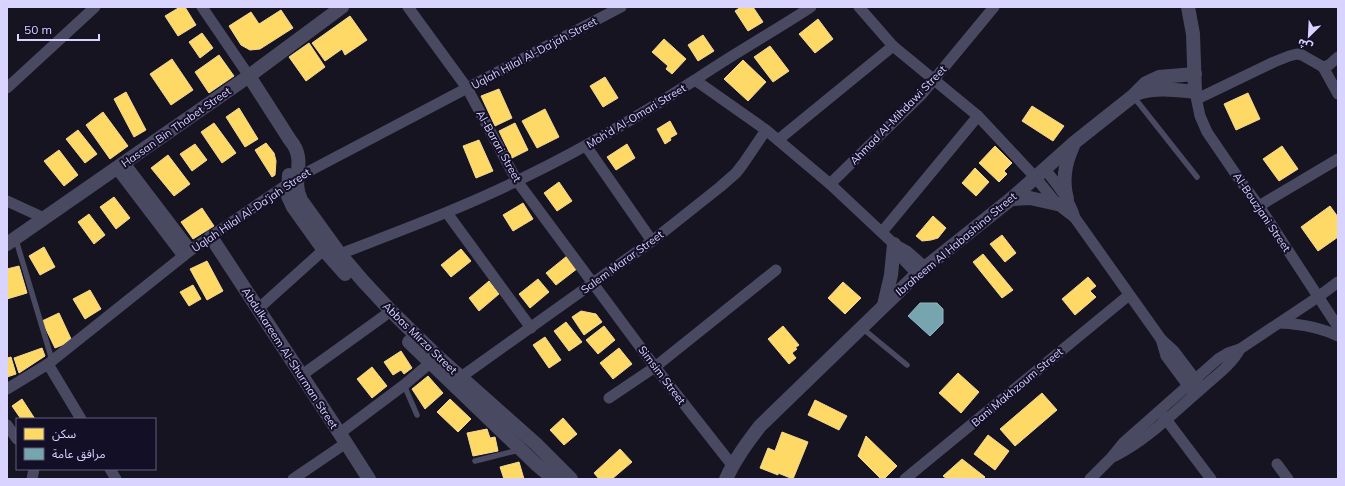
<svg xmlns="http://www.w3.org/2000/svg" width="1345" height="486" viewBox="0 0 1345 486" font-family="Mulish,'Noto Sans Arabic',sans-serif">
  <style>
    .homes { fill: #ffd966; stroke: #f4d894 }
    .public { fill: #76a5af; stroke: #94b3c7 }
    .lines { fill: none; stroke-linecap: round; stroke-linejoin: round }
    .service { stroke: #4a4962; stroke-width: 5.5 }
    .minor { stroke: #4a4962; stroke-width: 11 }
    .tertiary { stroke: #4a4962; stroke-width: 14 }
    .labels { text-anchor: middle; stroke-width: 4; stroke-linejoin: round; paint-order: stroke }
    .street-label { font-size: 11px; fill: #d9d4ff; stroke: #130f26 }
  </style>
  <rect width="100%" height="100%" fill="#161421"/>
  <g class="homes">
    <polygon points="180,7 185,7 196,25 178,36 165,16"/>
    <polygon points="741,7 753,7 763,22 748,31 735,11"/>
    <polygon points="281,10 293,28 260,49 250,50 241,45 229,26 251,12 259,24"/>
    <polygon points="350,16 367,40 345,55 342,49 325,61 312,43"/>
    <polygon points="818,19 833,39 815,53 799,34"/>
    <polygon points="202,33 213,48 200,58 189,42"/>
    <polygon points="703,35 714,51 698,61 688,45"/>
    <polygon points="664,39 686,59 672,74 666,69 668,66 652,52"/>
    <polygon points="309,43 325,67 306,81 289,57"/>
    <polygon points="770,46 789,71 773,82 754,57"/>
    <polygon points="219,55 234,76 209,93 195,72"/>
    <polygon points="172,59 193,90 171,105 150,74"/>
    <polygon points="743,60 766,82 748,101 724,79"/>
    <polygon points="605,77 618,98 603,107 590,86"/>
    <polygon points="499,89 512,118 495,126 481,96"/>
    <polygon points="126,92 146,130 134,137 114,99"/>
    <polygon points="1248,93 1260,119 1236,130 1224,104"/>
    <polygon points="1032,106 1064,126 1053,141 1022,121"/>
    <polygon points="239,108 258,139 245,147 226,117"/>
    <polygon points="545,109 559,137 537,148 522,121"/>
    <polygon points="103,112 128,146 110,159 86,125"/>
    <polygon points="670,121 677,134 670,138 671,140 665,144 657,129"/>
    <polygon points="214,123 236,153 222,163 201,132"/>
    <polygon points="515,123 528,150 512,158 499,131"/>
    <polygon points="78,130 97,154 85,163 66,139"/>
    <polygon points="479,140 493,171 476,178 463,146"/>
    <polygon points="266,143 274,153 276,161 275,175 272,177 255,150"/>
    <polygon points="195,144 207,160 192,171 180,154"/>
    <polygon points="627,144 635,158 616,170 607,157"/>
    <polygon points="995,146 1012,163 1004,171 1007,174 999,182 979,163"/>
    <polygon points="1282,146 1298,169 1279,181 1263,159"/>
    <polygon points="59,150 78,175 64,186 44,161"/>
    <polygon points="168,155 190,184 174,196 151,168"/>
    <polygon points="975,168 989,182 976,196 962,183"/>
    <polygon points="559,182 572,201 557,211 544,193"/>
    <polygon points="114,197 130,218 116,229 100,207"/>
    <polygon points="523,203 533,219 513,231 503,215"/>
    <polygon points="1330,206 1338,217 1338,237 1318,251 1301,227"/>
    <polygon points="202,208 214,226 193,239 181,222"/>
    <polygon points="89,214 105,235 94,244 78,222"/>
    <polygon points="933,216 946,228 938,238 931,240 922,241 916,236"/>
    <polygon points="1002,235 1016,253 1005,262 990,244"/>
    <polygon points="44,247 55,267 40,275 29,256"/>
    <polygon points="461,249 471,261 451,277 441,265"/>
    <polygon points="983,254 1013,290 1002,298 973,262"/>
    <polygon points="567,256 578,268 556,285 546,273"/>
    <polygon points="207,261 223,291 207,300 190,269"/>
    <polygon points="19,266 27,293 7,299 7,269"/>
    <polygon points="1088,277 1096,286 1090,291 1096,297 1075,315 1062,299"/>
    <polygon points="538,279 549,292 530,308 519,294"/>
    <polygon points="489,281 499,294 479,311 469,298"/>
    <polygon points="843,282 861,298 845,314 828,298"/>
    <polygon points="193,285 201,299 189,306 180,292"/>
    <polygon points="90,290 101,309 85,319 73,299"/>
    <polygon points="581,311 596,314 602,322 584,335 572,317"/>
    <polygon points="59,313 72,341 55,348 42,321"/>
    <polygon points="566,322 582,342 569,351 554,331"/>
    <polygon points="604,326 615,340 598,354 586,340"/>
    <polygon points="783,326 799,345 795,348 797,349 792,353 796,358 789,364 768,339"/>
    <polygon points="545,337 561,360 549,368 533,345"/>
    <polygon points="42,348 45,356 19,373 14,358"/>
    <polygon points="619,348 632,364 613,379 600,363"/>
    <polygon points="401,351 412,368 404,374 401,370 393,375 384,362"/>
    <polygon points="11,357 16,374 7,377 7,358"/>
    <polygon points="372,367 387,386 372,398 357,379"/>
    <polygon points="958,373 979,392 961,413 939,393"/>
    <polygon points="428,376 443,393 425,409 412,389"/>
    <polygon points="1042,393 1057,410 1015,446 1000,429"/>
    <polygon points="22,399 35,419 21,419 12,406"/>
    <polygon points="450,399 471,419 458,432 437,412"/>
    <polygon points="815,400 847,416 839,430 808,415"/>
    <polygon points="563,418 577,434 564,445 550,430"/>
    <polygon points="487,429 490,438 495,437 498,451 473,456 467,433"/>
    <polygon points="782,432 808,442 793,479 778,473 778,475 760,468 768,448 775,451"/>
    <polygon points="988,435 1009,451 995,470 974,454"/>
    <polygon points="866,436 897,466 884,479 881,479 858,456"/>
    <polygon points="620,449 632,462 612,479 599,479 594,473"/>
    <polygon points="962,459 985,477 983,479 947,479 943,476"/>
    <polygon points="519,462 524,479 504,479 500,467"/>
  </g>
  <polygon class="public" points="920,303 937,303 943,309 943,323 930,336 908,316"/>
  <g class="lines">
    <g class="service">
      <polyline points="1133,96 1197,177"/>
      <polyline points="16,240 52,360"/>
      <polyline points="862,328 907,365"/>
      <polyline points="404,385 417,415"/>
      <polyline points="475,461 519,450"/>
    </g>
    <g class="minor">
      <polyline points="202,7 249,76"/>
      <polyline points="408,7 467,88 517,181 655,367 732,465"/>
      <polyline points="859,7 893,46 978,116 1035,177 1057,204 1075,218"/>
      <polyline points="1323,67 1338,94"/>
      <polyline points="1323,67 1329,65 1338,57"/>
      <path d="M695,80C733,54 773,32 811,7"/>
      <polyline points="7,88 95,7"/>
      <polyline points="1195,92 1200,116 1207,132 1237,176 1259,206 1338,327"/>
      <polyline points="1197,99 1274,62 1289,56 1297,54 1302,55 1323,67"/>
      <polyline points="778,140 893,46"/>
      <polyline points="586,146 652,241"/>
      <polyline points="124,162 191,250"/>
      <polyline points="116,168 183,256"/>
      <path d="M1045,169C1056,184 1070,199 1075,218L1161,339L1174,351L1202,388"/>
      <polyline points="830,184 922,94 994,7"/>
      <polyline points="7,201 44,218"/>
      <polyline points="1259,206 1338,159"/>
      <polyline points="447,213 531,328"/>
      <polyline points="882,232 978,116"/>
      <polyline points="894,244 899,255 917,274"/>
      <path d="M340,254C402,230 465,207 525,177C585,148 639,116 695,80L766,130L830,184L894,244L907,251L925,267"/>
      <polyline points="258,309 329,245"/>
      <path d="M1280,323C1300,324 1320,327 1338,336"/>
      <polyline points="1161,339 1166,356 1192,391"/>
      <polyline points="48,364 81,419"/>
      <polyline points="302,375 384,316"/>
      <polyline points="461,377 652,241 720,187 736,173 743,164 766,130"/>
      <polyline points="7,389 48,364 191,250 298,177 621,7"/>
      <polyline points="609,398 655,367 776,270"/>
      <polyline points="1162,414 1211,479"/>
      <polyline points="7,425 17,439"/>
      <polyline points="340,433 404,385 430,363"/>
      <path d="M1115,456C1147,440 1173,413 1200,390C1214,377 1231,366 1240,349"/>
      <polyline points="1277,464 1288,479"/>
      <polyline points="110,469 116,479"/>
      <polyline points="32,479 34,469"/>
      <polyline points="293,479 346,443"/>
      <polyline points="905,479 1129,295"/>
      <polyline points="1090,479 1111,458 1124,442 1218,359 1228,353 1240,349 1318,297 1338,282"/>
    </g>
    <g class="tertiary">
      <path d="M249,76L290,140C308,161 290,178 301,200L340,254L363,281L390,310L437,356L536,444L571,479"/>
      <path d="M1138,93C1157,87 1176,90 1195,92L1193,34L1188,7"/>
      <polyline points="289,175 288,196 293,207 323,249 345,274"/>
      <polyline points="1011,199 1030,198 1057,204"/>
      <path d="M1067,199C1062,181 1065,163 1073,146"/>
      <polyline points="211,237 346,443 369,479"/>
      <polyline points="7,244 249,76 342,7"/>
      <polyline points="884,305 891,275 894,244"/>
      <polyline points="409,342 536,464 554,479"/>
      <path d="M726,479C735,459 747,443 760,426L917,274L1011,199L1075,142L1133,96L1146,83L1159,77L1195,74"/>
    </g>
  </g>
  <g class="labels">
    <g class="street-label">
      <text transform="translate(534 53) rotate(-28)" y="4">Uqlah Hilal Al-Da’jah Street</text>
      <text transform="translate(898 115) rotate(-46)" y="4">Ahmad Al-Mihdawi Street</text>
      <text transform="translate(636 116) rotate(-31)" y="4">Moh’d Al-Omari Street</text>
      <text transform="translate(176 127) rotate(-35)" y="4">Hassan Bin Thabet Street</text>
      <text transform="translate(499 146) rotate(61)" y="4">Al-Barari Street</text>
      <text transform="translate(251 210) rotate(-34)" y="4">Uqlah Hilal Al-Da’jah Street</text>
      <text transform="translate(1262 212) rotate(56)" y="4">Al-Bouzjani Street</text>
      <text transform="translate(956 244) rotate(-40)" y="4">Ibraheem Al Habashina Street</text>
      <text transform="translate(622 262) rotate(-36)" y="4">Salem Marar Street</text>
      <text transform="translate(420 338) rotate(44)" y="4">Abbas Mirza Street</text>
      <text transform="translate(290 358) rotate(57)" y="4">Abdulkareem Al-Shurman Street</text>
      <text transform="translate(662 375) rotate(53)" y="4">Simsim Street</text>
      <text transform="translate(1017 387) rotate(-40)" y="4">Bani Makhzoum Street</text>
    </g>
  </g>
  <rect width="1345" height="486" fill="none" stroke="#d9d4ff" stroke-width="16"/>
  <rect x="16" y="418" width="140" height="52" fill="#130f26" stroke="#625e7d"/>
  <rect x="24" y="428" width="20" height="12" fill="#ffd966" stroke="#625e7d"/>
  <text x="52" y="438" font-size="12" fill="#d9d4ff">سكن</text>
  <rect x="24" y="448" width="20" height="12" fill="#76a5af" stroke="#625e7d"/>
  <text x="52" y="458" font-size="12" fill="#d9d4ff">مرافق عامة</text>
  <g transform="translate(1309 36) rotate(204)" stroke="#130f26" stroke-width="3" paint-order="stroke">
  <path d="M0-3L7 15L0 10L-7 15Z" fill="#d9d4ff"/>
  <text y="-6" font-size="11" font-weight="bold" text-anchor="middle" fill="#d9d4ff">ش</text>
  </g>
  <path d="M18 34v6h81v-6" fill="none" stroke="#d9d4ff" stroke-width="2"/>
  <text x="24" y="34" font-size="12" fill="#d9d4ff" stroke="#130f26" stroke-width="3" paint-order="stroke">50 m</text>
</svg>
